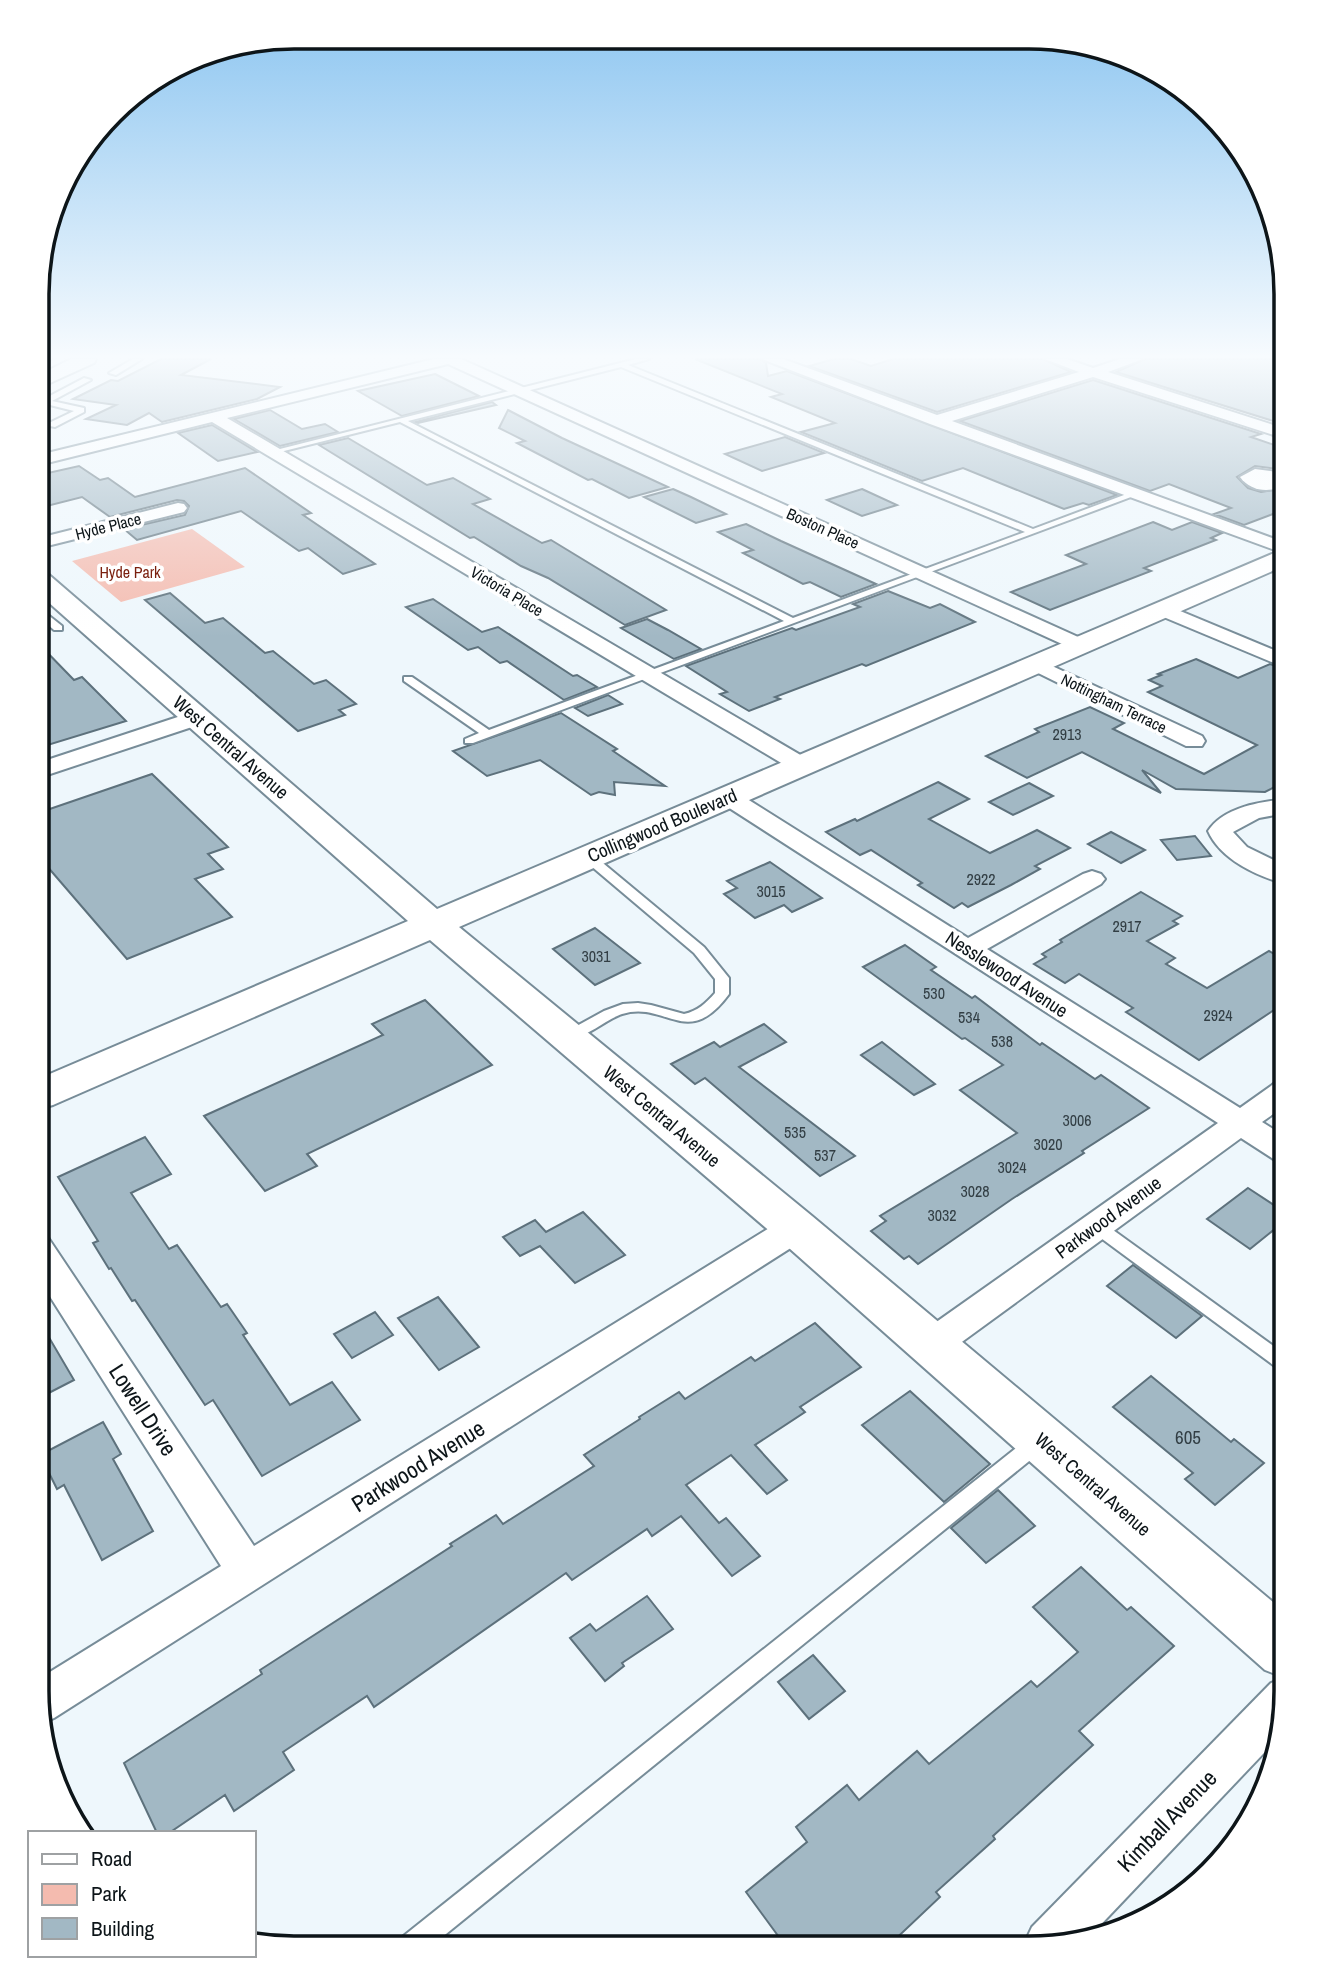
<svg xmlns="http://www.w3.org/2000/svg" width="1323" height="1985" viewBox="0 0 1323 1985" font-family="'Archivo Narrow',sans-serif">
  <style>
    .green { fill: #f4bbaf }
    .building { fill: #a2b8c4; stroke: #5d717c; stroke-width: 2 }
    .lines { fill: none; stroke-linecap: round; stroke-linejoin: round }
    .lane-casing { stroke: #778c98; stroke-width: 4 }
    .street-casing { stroke: #778c98; stroke-width: 4 }
    .secondary-casing { stroke: #778c98; stroke-width: 4 }
    .lane { fill: #fff; fill-rule: evenodd }
    .street { fill: #fff; fill-rule: evenodd }
    .secondary { fill: #fff; fill-rule: evenodd }
    .labels { text-anchor: middle; stroke-width: 7; stroke-linejoin: round; paint-order: stroke }
    .far-street-label { font-size: 16px; fill: #0d1519; stroke: #fff }
    .far-park-label { font-size: 16px; fill: #7a1f0e; stroke: #fff }
    .number-label { font-size: 16px; fill: #323e44 }
    .street-label { font-size: 19px; fill: #0d1519; stroke: #fff }
    .near-number-label { font-size: 19px; fill: #323e44 }
    .near-street-label { font-size: 23px; fill: #0d1519; stroke: #fff }
    .rim { fill: none; stroke: #0d1519; stroke-width: 3.5 }
  </style>
  <rect width="100%" height="100%" fill="#eef7fc"/>
  <polygon class="green" points="192,529 245,567 121,602 72,561"/>
  <g class="building">
    <polygon points="161,359 211,359 181,375 280,387 257,399 162,422 149,413 127,425 86,419 116,405 73,399 111,380 118,381"/>
    <polygon points="695,359 760,359 766,363 768,376 787,371 1117,495 1089,505 1083,503 1064,509 963,468 922,481 801,432 835,423 771,397 782,394"/>
    <polygon points="834,359 851,359 871,366 893,359 1043,359 1071,372 937,412 809,366"/>
    <polygon points="1145,359 1286,359 1286,425 1116,372"/>
    <polygon points="435,374 479,396 402,416 358,391"/>
    <polygon points="1093,380 1261,434 1251,437 1286,449 1286,475 1277,469 1255,466 1237,477 1248,488 1261,492 1286,488 1286,509 1244,525 1214,514 1231,508 1169,484 1150,491 960,421"/>
    <polygon points="492,402 496,405 418,423 415,422"/>
    <polygon points="270,410 302,429 325,424 338,432 280,446 234,419"/>
    <polygon points="508,410 562,438 668,487 629,498 592,479 588,480 517,443 525,441 499,428"/>
    <polygon points="212,425 257,452 218,461 178,433"/>
    <polygon points="785,437 824,453 762,471 725,454"/>
    <polygon points="348,438 427,485 453,478 490,499 473,504 542,543 551,540 666,610 625,625 548,578 521,566 474,537 470,538 319,445"/>
    <polygon points="79,466 100,480 108,478 135,497 245,468 311,513 303,515 375,564 343,574 308,548 299,551 241,511 137,540 124,529 185,515 189,506 184,501 177,500 110,517 82,497 39,508 39,475"/>
    <polygon points="673,489 691,497 726,514 696,523 644,497"/>
    <polygon points="862,489 897,505 862,516 827,500"/>
    <polygon points="1153,522 1172,530 1192,522 1222,533 1211,538 1216,540 1144,568 1151,571 1050,610 1011,592 1086,564 1066,555"/>
    <polygon points="746,524 781,541 876,584 841,597 810,582 803,584 743,553 753,550 718,532"/>
    <polygon points="888,591 930,608 940,604 975,622 866,666 862,664 775,697 780,699 749,711 720,694 727,692 686,666 792,628 796,630 860,607 853,604"/>
    <polygon points="170,593 205,623 223,618 265,653 273,651 314,684 326,680 356,704 339,710 345,715 298,731 145,600"/>
    <polygon points="433,599 482,632 498,627 573,676 577,675 597,687 564,700 507,661 500,663 478,647 468,650 406,607"/>
    <polygon points="647,619 668,630 701,649 674,659 621,628"/>
    <polygon points="38,643 74,680 82,677 126,721 38,748"/>
    <polygon points="1196,659 1238,678 1270,664 1286,670 1286,781 1265,792 1176,789 1142,770 1161,793 1082,752 1027,778 986,756 1039,732 1035,729 1090,707 1124,723 1113,729 1204,774 1257,745 1148,692 1162,686 1149,680 1161,675 1158,674"/>
    <polygon points="608,695 622,704 588,716 575,708"/>
    <polygon points="561,713 617,749 613,751 665,786 614,782 615,795 599,792 591,795 540,760 487,776 453,751"/>
    <polygon points="152,774 228,847 208,854 223,869 195,879 232,917 127,959 46,865 38,868 38,813"/>
    <polygon points="938,782 969,799 929,819 990,853 1037,830 1070,848 1035,866 1040,869 1011,885 968,907 962,903 954,908 918,885 922,883 871,850 860,855 826,832 855,819 857,821"/>
    <polygon points="1029,783 1053,796 1013,815 989,802"/>
    <polygon points="1111,832 1145,850 1121,863 1088,844"/>
    <polygon points="1195,836 1211,856 1177,860 1161,840"/>
    <polygon points="770,862 822,898 792,912 784,905 755,918 724,894 737,888 727,881"/>
    <polygon points="1141,892 1182,916 1173,921 1178,924 1147,941 1175,958 1166,964 1207,988 1269,951 1286,960 1286,1002 1199,1060 1126,1012 1133,1008 1079,974 1065,983 1034,964 1046,957 1042,954 1062,942 1060,940"/>
    <polygon points="595,928 640,963 595,985 553,949"/>
    <polygon points="905,945 936,967 931,970 972,998 975,996 1040,1045 1042,1043 1095,1079 1101,1075 1149,1108 1082,1151 1084,1153 1012,1199 918,1264 909,1256 904,1259 871,1231 886,1221 880,1216 1017,1133 960,1090 1003,1065 965,1038 962,1039 863,967"/>
    <polygon points="425,1000 492,1065 307,1154 317,1166 265,1191 204,1116 383,1035 372,1024"/>
    <polygon points="764,1024 786,1042 739,1067 855,1156 820,1176 705,1078 695,1084 671,1064 714,1042 720,1047"/>
    <polygon points="882,1042 935,1084 914,1095 861,1055"/>
    <polygon points="145,1137 171,1174 131,1193 169,1249 177,1245 221,1307 227,1304 247,1333 243,1335 290,1405 332,1382 360,1420 262,1476 213,1400 205,1405 135,1300 132,1301 111,1268 109,1269 93,1243 98,1241 58,1177"/>
    <polygon points="1248,1188 1286,1213 1286,1220 1250,1249 1207,1219"/>
    <polygon points="583,1212 625,1255 575,1283 540,1246 520,1256 503,1237 535,1220 546,1232"/>
    <polygon points="1133,1265 1202,1316 1176,1338 1107,1286"/>
    <polygon points="438,1297 479,1347 439,1370 398,1318"/>
    <polygon points="375,1312 393,1335 352,1358 334,1334"/>
    <polygon points="37,1317 74,1380 37,1399"/>
    <polygon points="815,1323 861,1367 800,1407 805,1412 755,1445 787,1480 767,1494 731,1455 686,1485 719,1523 726,1518 760,1556 732,1576 681,1516 652,1536 647,1529 572,1580 566,1573 374,1707 367,1696 283,1752 294,1770 234,1811 225,1795 169,1833 157,1833 124,1763 262,1674 260,1670 452,1546 450,1544 496,1515 503,1524 594,1466 584,1455 640,1419 639,1417 679,1392 685,1399 751,1357 755,1361"/>
    <polygon points="1151,1376 1231,1442 1234,1439 1264,1463 1215,1505 1185,1479 1193,1473 1113,1407"/>
    <polygon points="910,1391 990,1464 944,1502 862,1425"/>
    <polygon points="103,1422 121,1454 113,1459 153,1531 102,1560 64,1485 57,1489 40,1455"/>
    <polygon points="998,1490 1035,1526 986,1563 951,1528"/>
    <polygon points="1081,1567 1127,1610 1131,1607 1174,1646 1079,1731 1093,1745 993,1836 995,1839 936,1892 940,1897 886,1948 787,1948 746,1892 807,1842 796,1827 847,1785 859,1800 917,1751 929,1764 1031,1681 1037,1687 1078,1652 1033,1607"/>
    <polygon points="647,1596 673,1629 622,1663 624,1666 605,1681 570,1638 590,1624 596,1631"/>
    <polygon points="813,1655 845,1691 809,1719 778,1682"/>
  </g>
  <g class="lines">
    <defs>
      <g id="lane">
        <polygon points="42,359 51,359 39,366 39,361"/>
        <polygon points="133,359 142,359 116,375 109,373"/>
        <path d="M636,359H649L628,365L1033,529L1132,492L1139,494L473,743H465V739L479,733L404,681V677H412L489,730L784,621L400,422L272,454L268,452ZM621,367L1025,532L793,618L408,421Z"/>
        <polygon points="84,378 91,380 52,401 84,408 84,412 55,427 39,424 39,420 51,422 74,411 46,404 39,406 39,396 46,398"/>
        <polygon points="39,434 45,440 42,447 39,447"/>
        <polygon points="38,607 62,626 62,630 54,630 38,616"/>
        <path d="M588,853L592,854L704,947L729,978V994C687,1051 666,1000 622,1014C606,1019 580,1043 564,1039L562,1036L564,1033L604,1011L623,1004L638,1003L651,1005L684,1014C698,1011 706,1003 715,993V979L694,953L584,860L582,857Z"/>
        <polygon points="1096,1220 1102,1222 1286,1355 1286,1372 1280,1370 1090,1230 1088,1226 1090,1222"/>
        <polygon points="1037,1435 1044,1437 1046,1443 1044,1449 430,1947 398,1946 401,1938 1030,1437"/>
      </g>
      <g id="street">
        <polygon points="434,359 461,359 1087,641 1090,645 1087,649 1073,649 448,364 227,418 809,760 812,765 809,770 793,770 212,422 39,465 39,455"/>
        <polygon points="762,359 783,359 937,415 1079,372 1045,359 1067,359 1093,368 1120,359 1143,359 1108,372 1286,429 1286,439 1093,377 952,421 1286,543 1286,554 930,424"/>
        <path d="M1255,469L1277,472L1286,478V485C1270,493 1251,492 1240,477Z"/>
        <polygon points="178,503 184,504 187,508 184,512 39,548 39,538"/>
        <polygon points="1161,603 1286,655 1286,668 1154,613 1151,609 1154,605"/>
        <polygon points="1035,658 1202,736 1205,741 1202,746 1186,746 1028,668 1025,664 1028,660"/>
        <polygon points="196,711 204,713 207,718 204,723 38,778 38,763"/>
        <polygon points="728,790 736,792 968,938 1083,874 1092,871 1101,874 1105,879 1101,884 987,949 1240,1108 1275,1083 1286,1080 1286,1105 1262,1122 1286,1137 1286,1163 1275,1160 1241,1138 944,1355 931,1359 918,1355 913,1345 918,1335 1218,1123 720,802 716,797 720,792"/>
        <path d="M1286,799V813L1259,818L1233,832L1247,847L1286,866V884C1257,876 1221,860 1208,831C1224,807 1260,802 1286,799Z"/>
        <polygon points="796,1216 808,1219 813,1228 808,1237 54,1718 43,1723 37,1680 221,1566 37,1276 37,1235 49,1239 254,1546 784,1219"/>
        <polygon points="1286,1677 1286,1708 1280,1736 1090,1936 1026,1948 1024,1944 1032,1927 1271,1683"/>
      </g>
      <g id="secondary">
        <polygon points="71,359 96,359 94,363 39,388 39,375"/>
        <polygon points="1286,548 1286,565 459,927 812,1216 1286,1613 1286,1678 1265,1670 780,1240 430,940 53,1105 38,1109 38,1079 408,921 38,593 39,572 48,574 437,909"/>
      </g>
    </defs>
    <use href="#lane" class="lane-casing"/>
    <use href="#street" class="street-casing"/>
    <use href="#secondary" class="secondary-casing"/>
    <use href="#lane" class="lane"/>
    <use href="#street" class="street"/>
    <use href="#secondary" class="secondary"/>
  </g>
  <linearGradient id="sky" x2="0" y2="1"><stop stop-color="#8ac4f0"/><stop offset="0.56" stop-color="#f7fbfe"/><stop offset="1" stop-color="#f7fbfe" stop-opacity="0"/></linearGradient>
  <rect width="1323" height="637" fill="url(#sky)"/>
  <g class="labels">
    <g class="far-street-label">
      <text transform="translate(108 526) rotate(-14)" y="6">Hyde Place</text>
      <text transform="translate(823 528) rotate(24)" y="6">Boston Place</text>
      <text transform="translate(507 591) rotate(31)" y="6">Victoria Place</text>
      <text transform="translate(1114 703) rotate(26)" y="6">Nottingham Terrace</text>
    </g>
    <g class="far-park-label">
      <text x="130" y="578">Hyde Park</text>
    </g>
    <g class="number-label">
      <text x="1067" y="740">2913</text>
      <text x="981" y="885">2922</text>
      <text x="771" y="897">3015</text>
      <text x="1127" y="932">2917</text>
      <text x="596" y="962">3031</text>
      <text x="934" y="999">530</text>
      <text x="1218" y="1021">2924</text>
      <text x="969" y="1023">534</text>
      <text x="1002" y="1047">538</text>
      <text x="1077" y="1126">3006</text>
      <text x="795" y="1138">535</text>
      <text x="1048" y="1150">3020</text>
      <text x="825" y="1161">537</text>
      <text x="1012" y="1173">3024</text>
      <text x="975" y="1197">3028</text>
      <text x="942" y="1221">3032</text>
    </g>
    <g class="street-label">
      <text transform="translate(231 747) rotate(41)" y="7">West Central Avenue</text>
      <text transform="translate(662 825) rotate(-23)" y="7">Collingwood Boulevard</text>
      <text transform="translate(1007 974) rotate(33)" y="7">Nesslewood Avenue</text>
      <text transform="translate(662 1116) rotate(40)" y="7">West Central Avenue</text>
      <text transform="translate(1108 1217) rotate(-36)" y="7">Parkwood Avenue</text>
      <text transform="translate(1093 1484) rotate(41)" y="7">West Central Avenue</text>
    </g>
    <g class="near-number-label">
      <text x="1188" y="1444">605</text>
    </g>
    <g class="near-street-label">
      <text transform="translate(143 1410) rotate(57)" y="8">Lowell Drive</text>
      <text transform="translate(418 1466) rotate(-32)" y="8">Parkwood Avenue</text>
      <text transform="translate(1167 1821) rotate(-46)" y="8">Kimball Avenue</text>
    </g>
  </g>
  <path d="M0 0H1323V1985H0ZM294 49H1029A245 245 0 0 1 1274 294V1691A245 245 0 0 1 1029 1936H294A245 245 0 0 1 49 1691V294A245 245 0 0 1 294 49Z" fill="#fff" fill-rule="evenodd"/>
  <path class="rim" d="M294 49H1029A245 245 0 0 1 1274 294V1691A245 245 0 0 1 1029 1936H294A245 245 0 0 1 49 1691V294A245 245 0 0 1 294 49Z"/>
  <rect x="28" y="1831" width="228" height="126" fill="#ffffff" stroke="#9ea1a3" stroke-width="2"/>
  <rect x="42" y="1854" width="35" height="10" fill="#ffffff" stroke="#9ea1a3" stroke-width="2"/>
  <text x="91" y="1866" font-size="21" fill="#0d1519">Road</text>
  <rect x="42" y="1884" width="35" height="21" fill="#f4bbaf" stroke="#9ea1a3" stroke-width="2"/>
  <text x="91" y="1901" font-size="21" fill="#0d1519">Park</text>
  <rect x="42" y="1918" width="35" height="21" fill="#a2b8c4" stroke="#9ea1a3" stroke-width="2"/>
  <text x="91" y="1936" font-size="21" fill="#0d1519">Building</text>
</svg>
